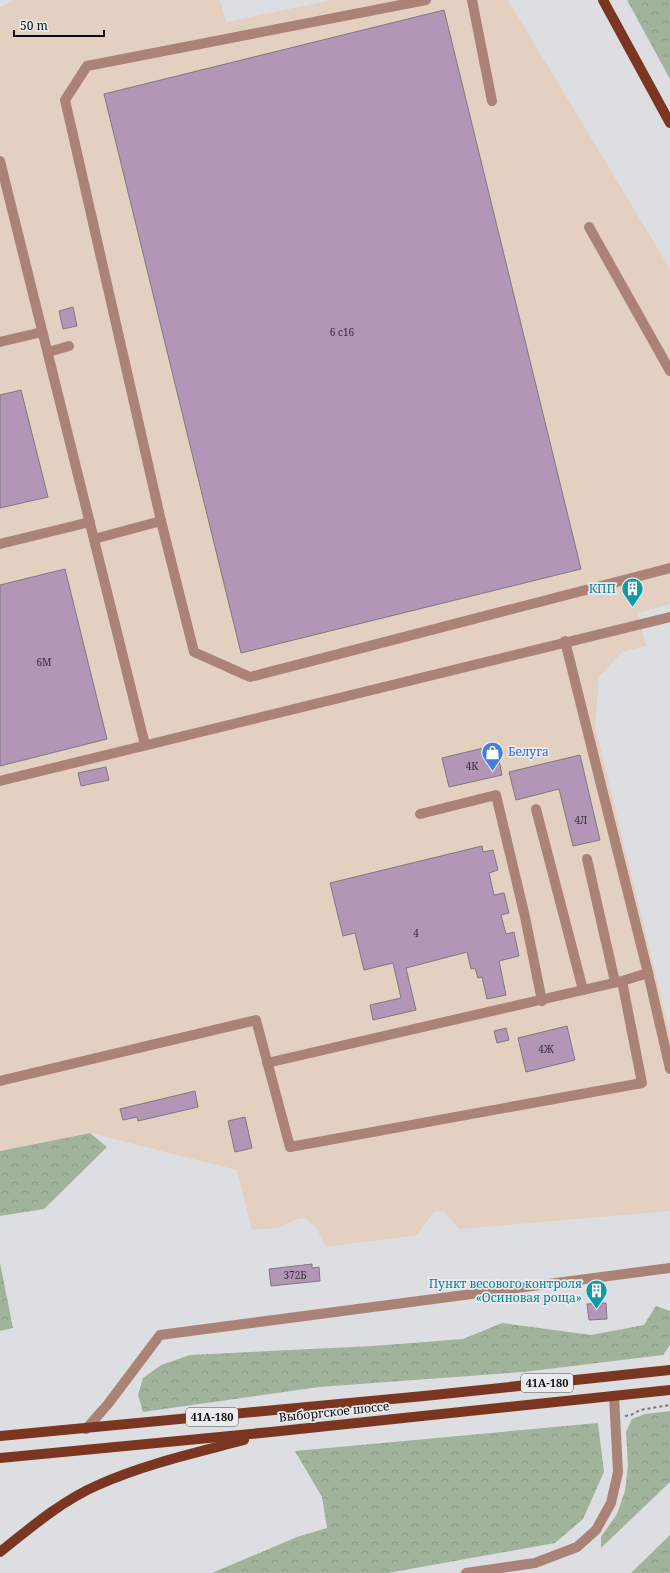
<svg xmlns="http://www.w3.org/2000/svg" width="670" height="1573" viewBox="0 0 670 1573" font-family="'Noto Serif',serif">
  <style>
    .commercial { fill: #e3d0c1 }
    .grass { fill: url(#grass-tufts) }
    .forest { fill: url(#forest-crowns) }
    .building { fill: #b295b7; stroke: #7d7b7e }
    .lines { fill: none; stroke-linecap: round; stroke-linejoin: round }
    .path { stroke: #76777a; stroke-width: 2; stroke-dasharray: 3 3; stroke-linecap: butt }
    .minor { stroke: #ab8376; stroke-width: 10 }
    .major { stroke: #7a3620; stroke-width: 10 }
    .labels { text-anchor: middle; stroke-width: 3.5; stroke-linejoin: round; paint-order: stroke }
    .number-label { font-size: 10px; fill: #362f39 }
    .shield { fill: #e9ebef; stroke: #4f5052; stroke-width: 1 }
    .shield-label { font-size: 11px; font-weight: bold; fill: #0d0d0f }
    .culture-label { font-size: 12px; fill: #0d838f; stroke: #e9ebef; text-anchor: end }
    .shop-label { font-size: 12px; fill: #366cbe; stroke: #e9ebef; text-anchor: start }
    .street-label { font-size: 12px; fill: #0d0d0f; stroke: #e9ebef }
  </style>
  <defs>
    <pattern id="grass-tufts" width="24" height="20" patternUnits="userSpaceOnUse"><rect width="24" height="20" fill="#a2b39c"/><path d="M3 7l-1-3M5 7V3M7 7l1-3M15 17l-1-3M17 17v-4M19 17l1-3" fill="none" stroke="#8a9985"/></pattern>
    <pattern id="forest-crowns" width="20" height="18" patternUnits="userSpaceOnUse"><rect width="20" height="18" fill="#a2b39c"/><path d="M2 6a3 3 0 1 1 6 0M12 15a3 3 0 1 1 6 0" fill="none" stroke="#8a9985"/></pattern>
  </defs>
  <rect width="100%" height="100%" fill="#dcdee2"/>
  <polygon class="commercial" points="15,0 220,0 226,22 332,0 508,0 670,269 670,604 638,613 646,646 622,652 599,677 595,726 670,1033 670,1211 459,1229 444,1211 434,1212 417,1235 326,1247 316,1227 305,1218 293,1220 278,1228 252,1230 237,1170 90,1133 0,1151 0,7"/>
  <polygon class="grass" points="627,0 670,0 670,79"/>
  <g class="forest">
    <polygon points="632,0 670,0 670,45 656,48"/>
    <polygon points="90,1133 107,1147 44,1209 0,1216 0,1151"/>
    <polygon points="0,1263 13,1328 0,1331"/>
    <polygon points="656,1306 670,1311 670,1345 663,1355 523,1372 319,1387 143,1412 138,1395 143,1378 161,1365 190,1355 373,1346 463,1339 502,1323 591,1335 644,1325"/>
    <polygon points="670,1411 670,1482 601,1548 601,1537 617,1514 625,1491 628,1466 626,1432 632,1419 645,1414"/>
    <polygon points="598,1423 604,1472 583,1519 555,1543 388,1573 212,1573 297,1537 327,1528 322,1497 295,1451"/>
    <polygon points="670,1535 670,1573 631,1573"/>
  </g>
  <g class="building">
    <polygon points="444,10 581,569 241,653 104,94"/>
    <polygon points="73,307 77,326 63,329 59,311"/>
    <polygon points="21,390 48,497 0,508 0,395"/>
    <polygon points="65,569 107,739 0,766 0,585"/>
    <polygon points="496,745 502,775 449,787 442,758"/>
    <polygon points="580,755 600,840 573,846 559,789 516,800 509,772"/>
    <polygon points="106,767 109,780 81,786 78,773"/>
    <polygon points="482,846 483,852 493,850 498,870 489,873 494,895 504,893 509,913 501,915 506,934 514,932 519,956 499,961 506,995 487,999 482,977 478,978 475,968 471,969 467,952 406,968 416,1010 373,1020 370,1005 401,998 393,963 364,970 355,933 343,936 330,883"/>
    <polygon points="567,1026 575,1060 526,1072 518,1038"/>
    <polygon points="506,1028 509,1040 497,1043 494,1031"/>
    <polygon points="195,1091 198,1107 138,1121 137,1117 123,1120 120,1109"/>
    <polygon points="245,1117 252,1148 235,1152 228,1121"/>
    <polygon points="312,1264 312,1268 319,1267 320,1281 271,1286 269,1269"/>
    <polygon points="606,1303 607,1319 589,1320 587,1304"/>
  </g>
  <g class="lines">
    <polyline class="path" points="625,1416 631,1415 640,1410 670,1405"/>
    <g class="minor">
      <polyline points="426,0 87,66 65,100 161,521 194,652 250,677 670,568"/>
      <polyline points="472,0 492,101"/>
      <polyline points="0,161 145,745"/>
      <polyline points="589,227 670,371"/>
      <polyline points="0,342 42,332"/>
      <polyline points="48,352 69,346"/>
      <polyline points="94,539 161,521"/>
      <polyline points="0,544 90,522"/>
      <polyline points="565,641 648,973 670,1069"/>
      <polyline points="0,781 670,617"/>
      <polyline points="536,809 583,990"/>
      <polyline points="420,814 496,795 525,917 542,1001"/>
      <polyline points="587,859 615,982"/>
      <polyline points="267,1063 622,981"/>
      <polyline points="0,1081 256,1020 290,1147 642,1083 622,981 648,973"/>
      <polyline points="86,1429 108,1404 160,1335 670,1268"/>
      <polyline points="466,1573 535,1563 577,1547 596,1530 611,1503 618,1472 614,1396"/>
    </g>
    <g class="major">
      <polyline points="603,0 670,123"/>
      <polyline points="0,1436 424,1396 670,1370"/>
      <polyline points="0,1458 271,1432 670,1390"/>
      <path d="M0,1552C30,1528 63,1500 98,1485C145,1464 195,1453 244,1440"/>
    </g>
  </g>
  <defs>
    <symbol id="building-pin" viewBox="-11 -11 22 30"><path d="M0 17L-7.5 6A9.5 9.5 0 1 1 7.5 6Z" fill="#0f9aa8" stroke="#e9ebef"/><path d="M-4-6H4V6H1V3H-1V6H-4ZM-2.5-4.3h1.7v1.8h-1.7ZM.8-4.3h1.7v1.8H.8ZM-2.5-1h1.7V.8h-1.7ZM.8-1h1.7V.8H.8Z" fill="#fff"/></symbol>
    <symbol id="shop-pin" viewBox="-11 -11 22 30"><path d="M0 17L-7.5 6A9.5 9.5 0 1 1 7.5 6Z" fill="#3f7fe0" stroke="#e9ebef"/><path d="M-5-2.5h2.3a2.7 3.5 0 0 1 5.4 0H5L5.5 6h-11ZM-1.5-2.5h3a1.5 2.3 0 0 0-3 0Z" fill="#fff"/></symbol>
  </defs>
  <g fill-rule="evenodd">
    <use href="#building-pin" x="620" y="576" width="25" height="34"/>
    <use href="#shop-pin" x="480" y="740" width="25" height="34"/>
    <use href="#building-pin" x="584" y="1278" width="25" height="34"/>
  </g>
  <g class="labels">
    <g class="number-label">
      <text x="342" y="336">6 с16</text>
      <text x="44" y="666">6М</text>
      <text x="472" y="770">4К</text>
      <text x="581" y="824">4Л</text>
      <text x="416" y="937">4</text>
      <text x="546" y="1053">4Ж</text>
      <text x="295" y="1279">372Б</text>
    </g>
    <g class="shield">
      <rect x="521" y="1374" width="52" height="18" rx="3"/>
      <rect x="186" y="1408" width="52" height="18" rx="3"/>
    </g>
    <g class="shield-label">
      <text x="547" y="1387">41А-180</text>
      <text x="212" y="1421">41А-180</text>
    </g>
    <g class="culture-label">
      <text x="616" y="593">КПП</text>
      <text x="582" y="1288">Пункт весового контроля<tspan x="582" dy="14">«Осиновая роща»</tspan></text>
    </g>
    <g class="shop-label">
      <text x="508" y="756">Белуга</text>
    </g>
    <g class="street-label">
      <text transform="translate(334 1412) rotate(-6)" y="4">Выборгское шоссе</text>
    </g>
  </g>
  <path d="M14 30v6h90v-6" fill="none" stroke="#0d0d0f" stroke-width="2"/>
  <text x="20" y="30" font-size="12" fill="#0d0d0f" stroke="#e9ebef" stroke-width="3" paint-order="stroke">50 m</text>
</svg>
